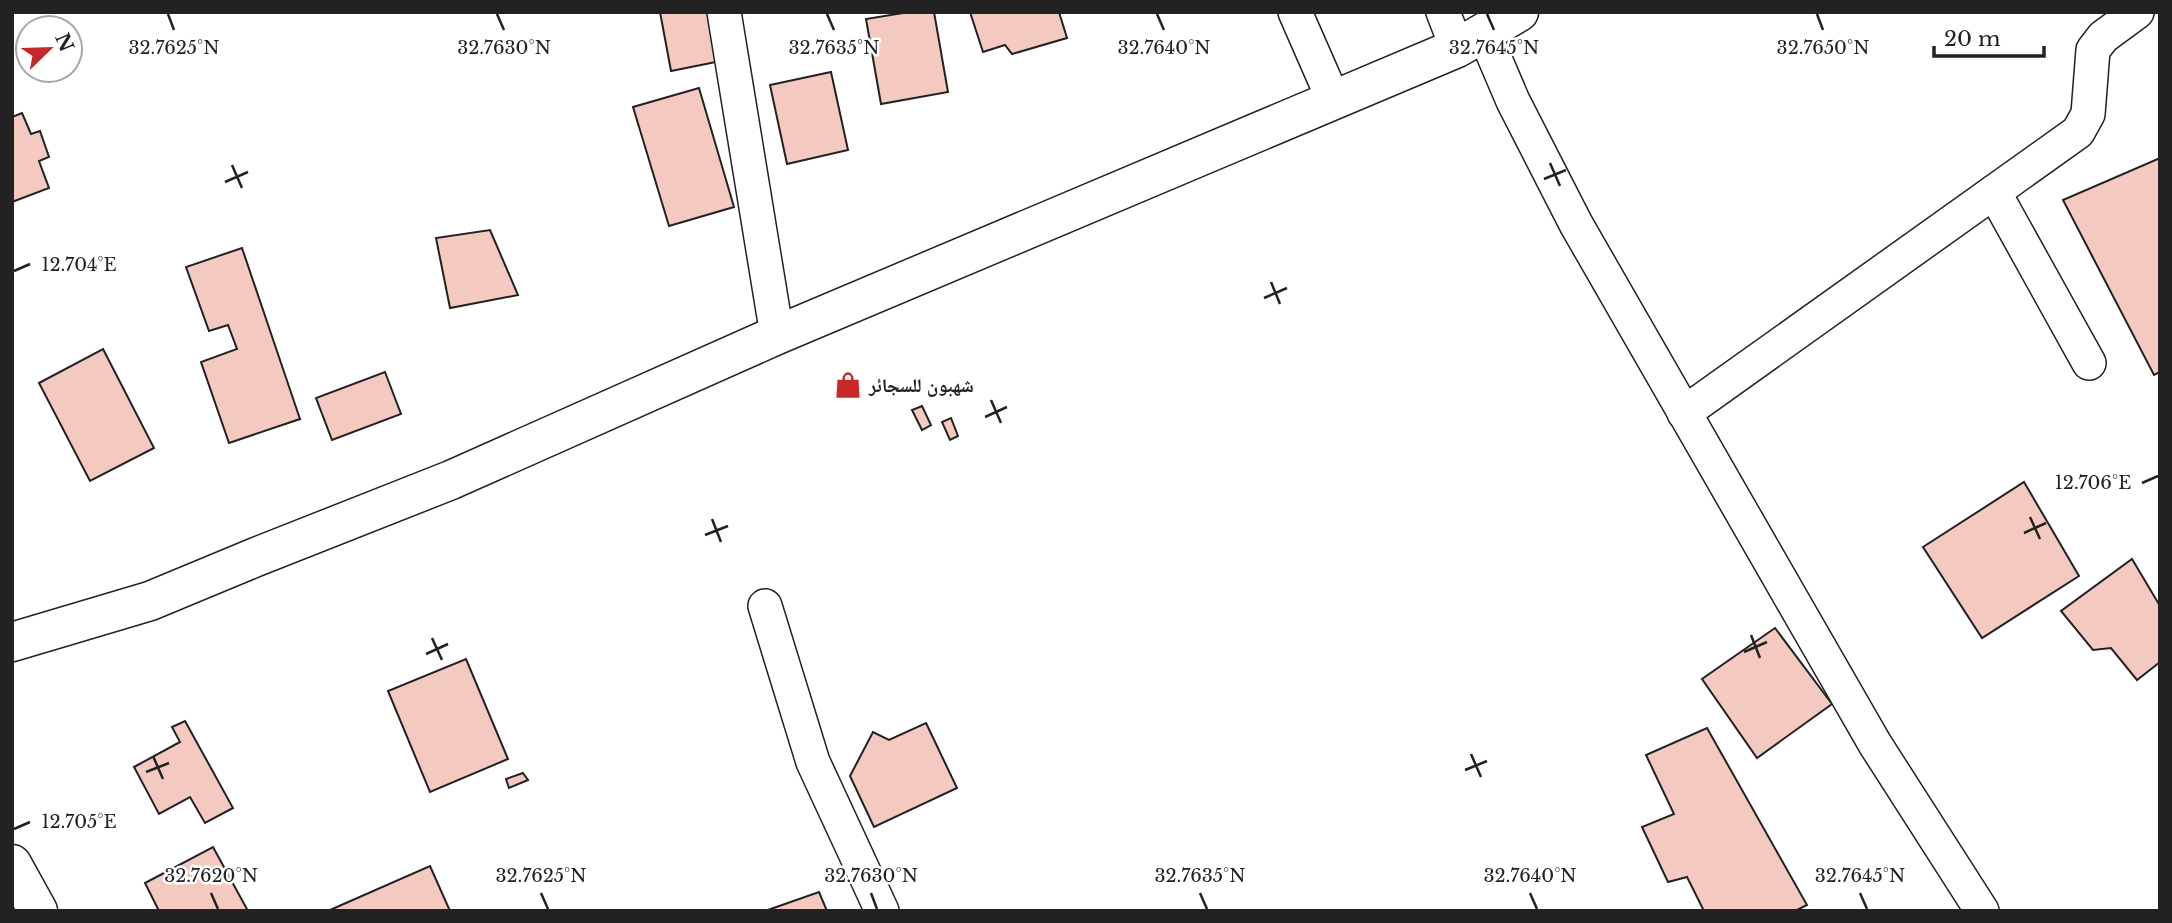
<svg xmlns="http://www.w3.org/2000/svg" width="2172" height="923" viewBox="0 0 2172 923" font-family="'Libre Baskerville','Noto Naskh Arabic',serif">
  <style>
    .building { fill: #f3c9c0; stroke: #222; stroke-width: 2 }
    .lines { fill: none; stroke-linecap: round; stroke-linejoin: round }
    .street-casing { stroke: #222; stroke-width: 36 }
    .secondary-casing { stroke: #222; stroke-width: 41 }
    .street { stroke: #fff; stroke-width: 33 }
    .secondary { stroke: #fff; stroke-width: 38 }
    .ticks { fill: none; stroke: #222; stroke-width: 2.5 }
    .labels { text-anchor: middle; stroke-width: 5; stroke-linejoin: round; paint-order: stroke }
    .poi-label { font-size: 19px; font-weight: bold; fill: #222; stroke: #fff; text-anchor: start }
    .ticks-label { font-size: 18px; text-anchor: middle; fill: #222; stroke: #fff; stroke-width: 5; stroke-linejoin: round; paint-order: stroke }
  </style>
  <rect width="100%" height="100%" fill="#fff"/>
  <g class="building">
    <polygon points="660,12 712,12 721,61 671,71"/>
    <polygon points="909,12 934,12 948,92 881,104 866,19"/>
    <polygon points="970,12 1059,12 1067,38 1012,54 1005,45 983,52"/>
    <polygon points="831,72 848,150 787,164 770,85"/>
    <polygon points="699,88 734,207 669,226 633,107"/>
    <polygon points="22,113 31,134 40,131 49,157 39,161 49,188 12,202 12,117"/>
    <polygon points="2160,158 2160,372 2154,375 2063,200"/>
    <polygon points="490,230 518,295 450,308 436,238"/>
    <polygon points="242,248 300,419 229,443 201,362 237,349 228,325 209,331 186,267"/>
    <polygon points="103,349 154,448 90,481 39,383"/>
    <polygon points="385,372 401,414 332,440 316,398"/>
    <polygon points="922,406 931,425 922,430 912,410"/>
    <polygon points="951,418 958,436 950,440 942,422"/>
    <polygon points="2024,482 2079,576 1982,638 1923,547"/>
    <polygon points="2132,559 2160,606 2160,662 2137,680 2111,648 2093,650 2061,611"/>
    <polygon points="1775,628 1832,704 1757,758 1702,679"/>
    <polygon points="466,659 508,759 430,792 388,691"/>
    <polygon points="185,721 233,808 205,823 190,797 159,814 134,767 180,742 172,727"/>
    <polygon points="926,723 957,788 874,827 850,776 873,732 889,740"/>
    <polygon points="1707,728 1807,905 1795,911 1704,911 1687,877 1668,882 1642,827 1674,814 1646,755"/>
    <polygon points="523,773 528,780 509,788 506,779"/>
    <polygon points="213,847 248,911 159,911 145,883"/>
    <polygon points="430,866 450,911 330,910"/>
    <polygon points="819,892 827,911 765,911"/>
  </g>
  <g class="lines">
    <defs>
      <g id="street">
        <polyline points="724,12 777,335"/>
        <polyline points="1295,12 1334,101"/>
        <polyline points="1443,12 1457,48"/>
        <polyline points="1484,33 1513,101 1576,224 1875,744 1982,911"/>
        <polyline points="1994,192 2089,363"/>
        <polyline points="1684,413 2078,132 2088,114 2093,50 2103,37 2137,12"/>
        <polyline points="765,606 813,762 882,911"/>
      </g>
      <g id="secondary">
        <polyline points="12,642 150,601 256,557 451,480 777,335 1457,48 1519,12"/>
        <polyline points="12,864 38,911"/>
      </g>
    </defs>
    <use href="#street" class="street-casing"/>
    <use href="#secondary" class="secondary-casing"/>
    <use href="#street" class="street"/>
    <use href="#secondary" class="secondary"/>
  </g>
  <path class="ticks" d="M168,14L174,30M497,14L504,30M827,14L834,30M1157,14L1164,30M1487,14L1494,30M1817,14L1823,30M1550,163L1560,186M232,165L242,188M1544,179L1566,170M225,182L248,172M14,271L30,264M1271,282L1280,304M1264,298L1287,288M991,400L1001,423M985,417L1007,407M2142,483L2158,476M2030,517L2040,539M712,519L721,542M2024,533L2046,523M705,535L728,526M1751,635L1760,658M432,638L442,660M1744,652L1767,642M426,654L448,644M1471,754L1481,777M153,756L163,779M1465,770L1487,761M146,772L169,763M14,829L30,822M211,893L218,909M541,893L548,909M871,893L877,909M1200,893L1207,909M1530,893L1537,909M1860,893L1867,909"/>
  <defs>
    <symbol id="shop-bare" viewBox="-9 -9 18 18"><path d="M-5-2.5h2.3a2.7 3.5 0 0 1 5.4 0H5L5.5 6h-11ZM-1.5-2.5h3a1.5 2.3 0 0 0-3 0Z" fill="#c62828" stroke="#fff" stroke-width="2.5" paint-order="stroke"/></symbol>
  </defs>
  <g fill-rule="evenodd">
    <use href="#shop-bare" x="829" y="366" width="38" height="38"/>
  </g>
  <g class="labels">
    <g class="poi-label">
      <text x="869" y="392">شهبون للسجائر</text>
    </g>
  </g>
  <g class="ticks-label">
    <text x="174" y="54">32.7625°N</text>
    <text x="504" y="54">32.7630°N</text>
    <text x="834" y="54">32.7635°N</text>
    <text x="1823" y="54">32.7650°N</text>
    <text x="1164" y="54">32.7640°N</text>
    <text x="1494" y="54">32.7645°N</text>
    <text x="79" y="271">12.704°E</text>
    <text x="2093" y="489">12.706°E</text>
    <text x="79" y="828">12.705°E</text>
    <text x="211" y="882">32.7620°N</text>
    <text x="541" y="882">32.7625°N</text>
    <text x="871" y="882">32.7630°N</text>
    <text x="1200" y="882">32.7635°N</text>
    <text x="1530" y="882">32.7640°N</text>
    <text x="1860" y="882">32.7645°N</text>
  </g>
  <rect width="2172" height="923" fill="none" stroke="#222222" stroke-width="28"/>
  <g transform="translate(49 49) rotate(67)"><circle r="33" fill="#ffffff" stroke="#a7a7a7" stroke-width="2"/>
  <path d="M0-5L12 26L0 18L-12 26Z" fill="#c62828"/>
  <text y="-10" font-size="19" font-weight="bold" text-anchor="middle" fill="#222222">N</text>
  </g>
  <path d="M1934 46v10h110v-10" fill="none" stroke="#222222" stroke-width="3.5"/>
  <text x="1944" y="46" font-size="21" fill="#222222" stroke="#ffffff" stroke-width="5" paint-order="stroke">20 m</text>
</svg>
